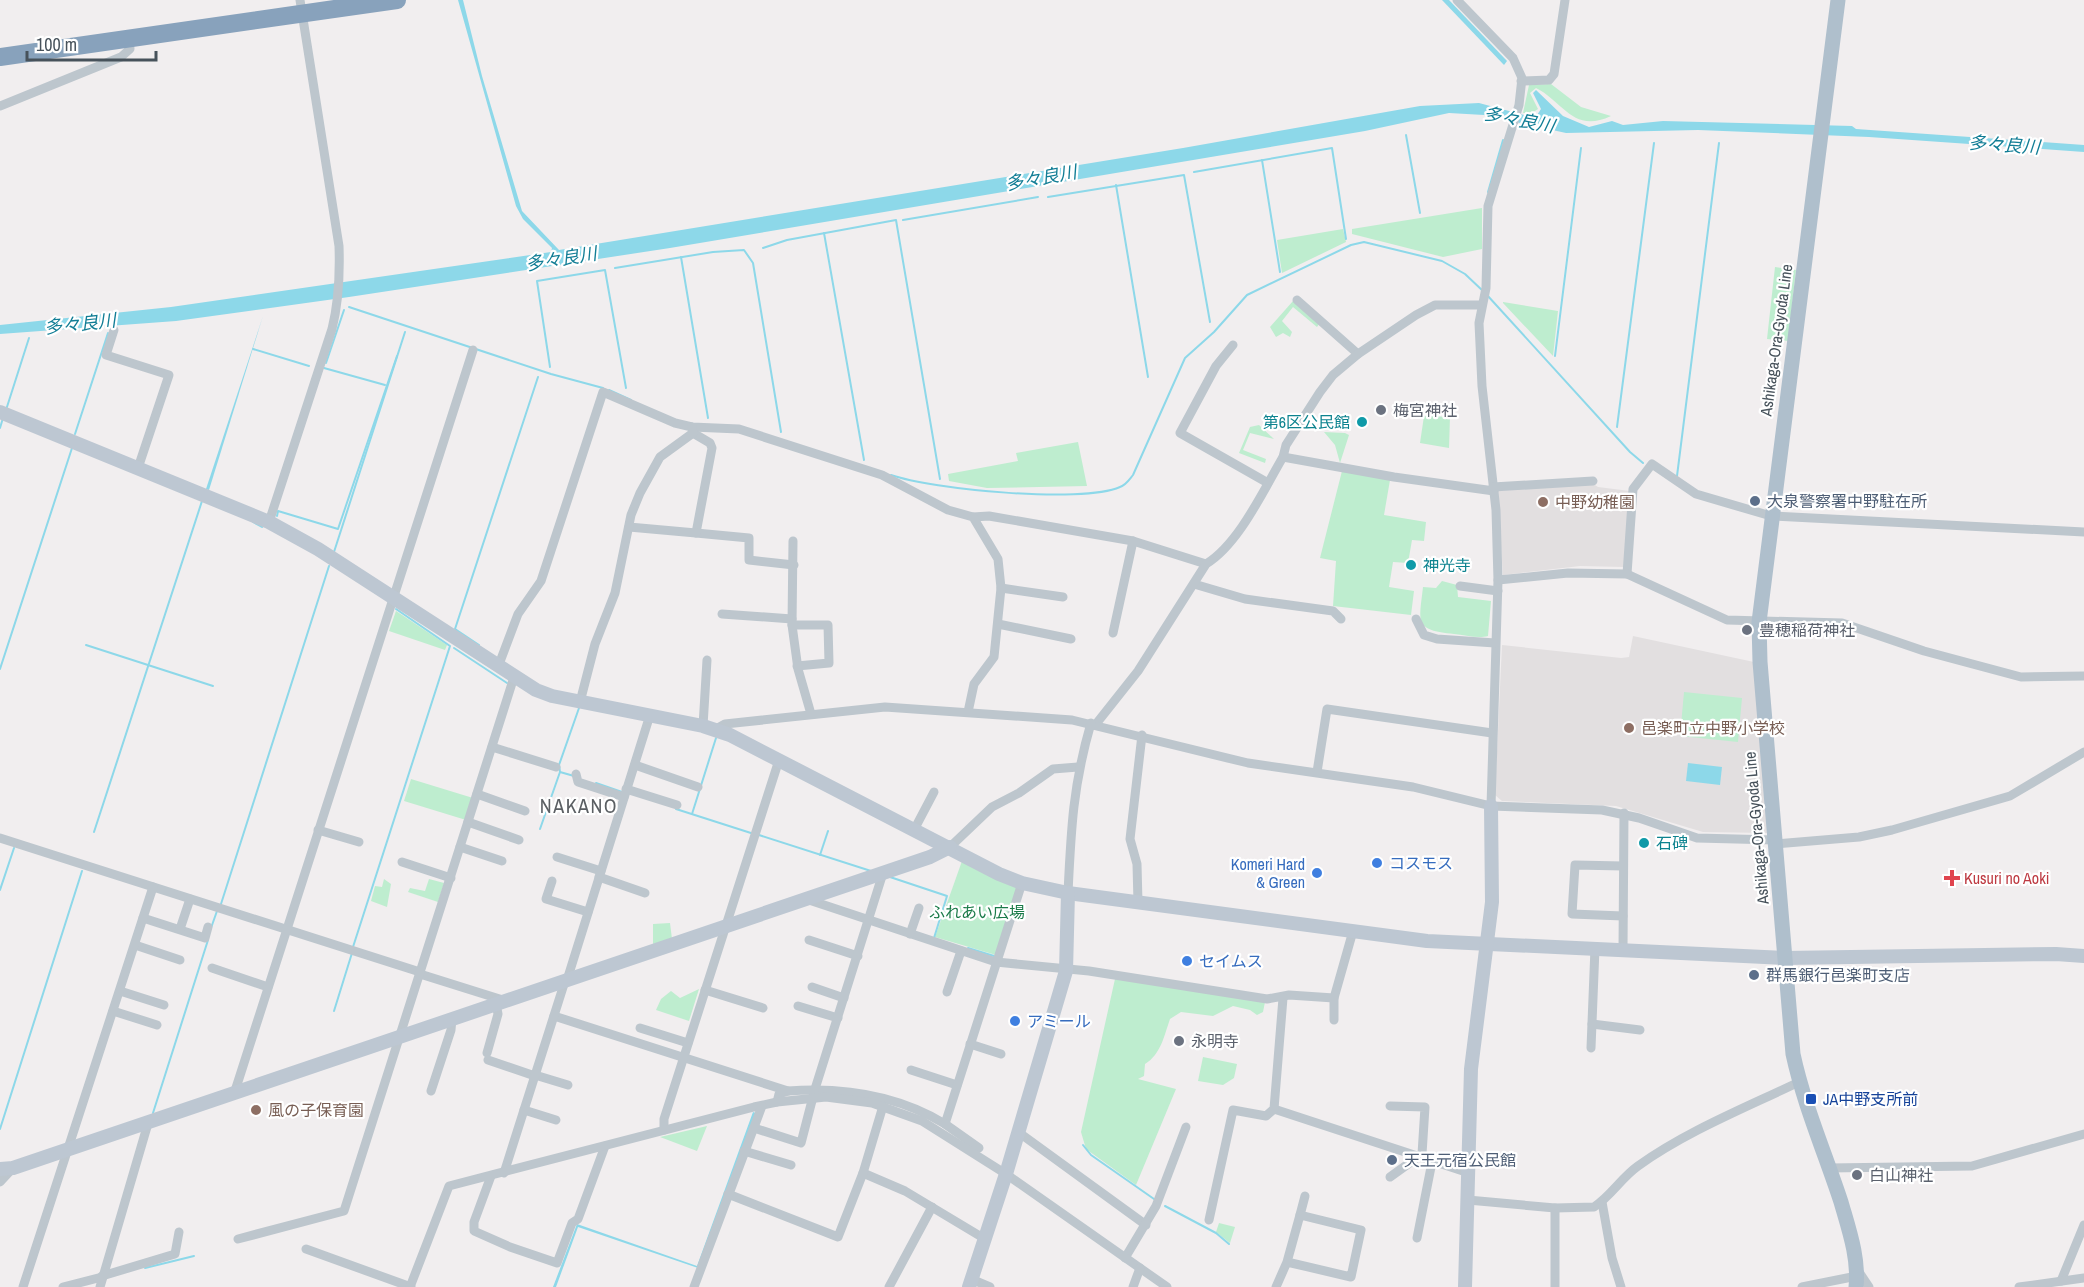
<svg xmlns="http://www.w3.org/2000/svg" width="2084" height="1287" viewBox="0 0 2084 1287" font-family="'Archivo Narrow','Noto Sans JP',sans-serif">
  <style>
    .education { fill: #e2dfe0 }
    .green { fill: #beedcf }
    .water { fill: #8dd8e9 }
    .lines { fill: none; stroke-linecap: round; stroke-linejoin: round }
    .stream { stroke: #8dd8e9; stroke-width: 2 }
    .street { stroke: #bdc6cd; stroke-width: 9 }
    .secondary { stroke: #bdc7d2; stroke-width: 14 }
    .primary { stroke: #afbfcc; stroke-width: 15 }
    .highway { stroke: #88a2bc; stroke-width: 18 }
    .worship-dot { fill: #6b7280; stroke: #fff; stroke-width: 2 }
    .culture-dot { fill: #0f9aa8; stroke: #fff; stroke-width: 2 }
    .service-dot { fill: #5c6f8a; stroke: #fff; stroke-width: 2 }
    .education-dot { fill: #8d6e63; stroke: #fff; stroke-width: 2 }
    .shop-dot { fill: #3f7fe0; stroke: #fff; stroke-width: 2 }
    .health-dot { fill: #e0444e; stroke: #fff; stroke-width: 2 }
    .transit-dot { fill: #1a4fb4; stroke: #fff; stroke-width: 2 }
    .labels { text-anchor: middle; stroke-width: 4.5; stroke-linejoin: round; paint-order: stroke }
    .street-label { font-size: 16px; fill: #47525b; stroke: #fff }
    .worship-label { font-size: 16px; fill: #5b616d; stroke: #fff; text-anchor: start }
    .culture-label { font-size: 16px; fill: #0d838f; stroke: #fff; text-anchor: start }
    .service-label { font-size: 16px; fill: #4e5e75; stroke: #fff; text-anchor: start }
    .education-label { font-size: 16px; fill: #785e54; stroke: #fff; text-anchor: start }
    .shop-label { font-size: 16px; fill: #366cbe; stroke: #fff; text-anchor: start }
    .health-label { font-size: 16px; fill: #be3a42; stroke: #fff; text-anchor: start }
    .park-label { font-size: 16px; fill: #1a7a48; stroke: #fff }
    .transit-label { font-size: 16px; fill: #164399; stroke: #fff; text-anchor: start }
    .water-label { font-size: 18px; font-style: italic; fill: #117d95; stroke: #fff }
    .quarter-label { font-size: 20px; letter-spacing: 1.5px; fill: #5b5f63; stroke: #fff }
  </style>
  <rect width="100%" height="100%" fill="#f1eeef"/>
  <g class="education">
    <polygon points="1592,483 1598,487 1630,491 1624,567 1580,566 1503,575 1497,489"/>
    <polygon points="1633,636 1754,662 1768,833 1703,832 1616,806 1502,801 1495,795 1502,645 1621,658 1629,657"/>
  </g>
  <g class="green">
    <path d="M1551,84L1581,107L1611,116C1573,134 1564,102 1536,88L1530,93L1538,109L1532,113H1523L1529,85Z"/>
    <polygon points="1482,208 1482,249 1443,257 1352,234 1352,229"/>
    <polygon points="1343,229 1346,242 1282,273 1277,240"/>
    <polygon points="1775,267 1796,270 1788,341 1767,339"/>
    <polygon points="1293,301 1319,324 1317,327 1293,307 1282,321 1292,332 1290,337 1283,333 1276,337 1270,327"/>
    <polygon points="1503,302 1558,311 1553,356 1503,303"/>
    <polygon points="1424,416 1450,417 1449,448 1420,443"/>
    <polygon points="1259,425 1274,439 1250,433 1243,450 1266,459 1265,463 1239,453 1250,427"/>
    <polygon points="1324,432 1345,433 1349,435 1340,463 1335,445"/>
    <polygon points="1078,442 1087,486 987,488 949,481 948,474 1018,461 1016,453"/>
    <polygon points="1342,471 1390,480 1384,515 1426,522 1424,541 1412,540 1408,563 1393,562 1389,587 1414,591 1411,615 1333,606 1336,561 1320,558"/>
    <path d="M1442,581L1457,585L1458,597L1491,601L1488,636C1478,639 1465,635 1454,634C1414,630 1419,623 1423,587L1436,588Z"/>
    <polygon points="396,611 447,645 445,650 389,631"/>
    <polygon points="1684,692 1742,698 1738,742 1680,736"/>
    <polygon points="411,779 473,798 466,820 404,801"/>
    <polygon points="962,861 1018,886 996,955 935,937"/>
    <polygon points="384,879 391,884 387,907 371,901 375,886 382,887"/>
    <polygon points="429,879 444,883 438,902 408,892 410,888 425,891"/>
    <polygon points="670,923 672,939 653,944 653,924"/>
    <path d="M1115,979L1265,1002L1263,1012L1257,1015L1250,1010L1233,1006L1213,1016L1181,1012L1170,1019C1164,1036 1161,1054 1145,1064L1144,1076L1138,1079L1176,1089L1136,1185L1086,1149L1081,1132Z"/>
    <polygon points="699,989 689,1021 656,1010 661,999 671,991 680,998"/>
    <polygon points="1203,1057 1237,1064 1234,1078 1223,1085 1198,1081"/>
    <polygon points="707,1126 697,1151 660,1137"/>
    <polygon points="1219,1223 1235,1227 1230,1243 1216,1232"/>
  </g>
  <g class="water">
    <polygon points="458,0 463,0 482,76 522,211 559,250 1183,148 1420,106 1479,103 1528,116 1537,115 1541,109 1533,93 1536,90 1563,116 1589,127 1612,121 1623,125 1663,121 1852,126 1856,129 2084,145 2084,152 1869,137 1698,130 1566,133 1484,115 1449,113 1365,131 670,248 349,297 176,321 0,334 0,325 171,307 551,252 552,248 523,219 516,206"/>
    <polygon points="1442,0 1449,0 1507,61 1504,65"/>
    <polygon points="263,316 209,490 206,489"/>
    <polygon points="1688,763 1722,767 1720,785 1686,781"/>
    <polygon points="753,1112 756,1113 698,1268 578,1227 556,1287 553,1287 577,1224 697,1266"/>
  </g>
  <g class="lines">
    <g class="stream">
      <polyline points="1406,135 1420,213"/>
      <polyline points="1262,160 1280,272"/>
      <polyline points="1194,172 1332,148 1346,239"/>
      <polyline points="1116,185 1148,377"/>
      <polyline points="1488,192 1503,140"/>
      <polyline points="1048,197 1184,175 1210,322"/>
      <polyline points="903,220 1038,197"/>
      <polyline points="824,233 864,460"/>
      <polyline points="763,248 787,240 896,220 940,479"/>
      <polyline points="681,257 708,418"/>
      <polyline points="615,268 713,252 744,250 753,263 781,432"/>
      <polyline points="1487,295 1630,452 1643,463"/>
      <polyline points="349,307 551,374 603,388"/>
      <polyline points="253,349 309,366"/>
      <polyline points="1555,356 1581,148"/>
      <polyline points="326,363 344,310"/>
      <polyline points="550,367 537,281 605,270 626,388"/>
      <polyline points="324,368 385,385"/>
      <polyline points="609,390 631,400"/>
      <polyline points="6,410 29,338"/>
      <polyline points="1617,427 1654,143"/>
      <polyline points="0,428 3,418"/>
      <polyline points="75,434 108,333"/>
      <path d="M891,475C931,489 1081,504 1120,487C1126,485 1129,480 1133,475L1185,358L1214,332L1247,295L1351,245L1364,242L1442,261L1465,274L1483,291"/>
      <polyline points="1677,476 1719,143"/>
      <polyline points="277,516 278,511 338,529 397,356"/>
      <polyline points="253,522 262,527"/>
      <polyline points="334,552 405,332"/>
      <polyline points="86,645 213,686"/>
      <polyline points="479,645 455,629 538,377"/>
      <polyline points="454,648 507,683"/>
      <polyline points="0,669 72,448"/>
      <polyline points="574,776 560,772 559,765 579,708"/>
      <polyline points="596,783 622,792"/>
      <polyline points="676,809 754,834"/>
      <polyline points="692,814 716,738"/>
      <polyline points="540,829 560,772"/>
      <polyline points="94,832 202,501"/>
      <polyline points="759,835 871,871"/>
      <polyline points="820,855 828,831"/>
      <polyline points="890,877 947,896 934,938"/>
      <polyline points="0,890 14,848"/>
      <polyline points="221,904 329,566"/>
      <polyline points="211,928 217,911"/>
      <polyline points="353,947 450,646 396,609"/>
      <polyline points="968,948 994,956"/>
      <polyline points="334,1011 352,953"/>
      <polyline points="153,1113 208,940"/>
      <polyline points="0,1129 82,871"/>
      <polyline points="1083,1145 1091,1155 1154,1199"/>
      <polyline points="1165,1206 1216,1233 1229,1244"/>
      <polyline points="145,1268 194,1256"/>
    </g>
    <g class="street">
      <polyline points="1457,0 1513,58 1522,78 1519,105 1488,206 1486,288 1479,323 1482,386 1496,510 1498,580 1491,806"/>
      <polyline points="1521,81 1549,80 1554,74 1565,0"/>
      <polyline points="0,106 121,57 130,49 129,38"/>
      <polyline points="1297,300 1358,354"/>
      <polyline points="114,330 106,355 169,375 138,468"/>
      <polyline points="1233,345 1216,366 1180,433 1268,483"/>
      <polyline points="693,433 710,443 712,448 696,533 749,538 749,560 794,565"/>
      <polyline points="1283,457 1394,477 1494,491"/>
      <polyline points="1493,487 1593,481"/>
      <polyline points="973,517 989,516 1133,541 1206,564"/>
      <path d="M269,522L332,329C339,301 340,275 339,246L300,0"/>
      <polyline points="629,527 696,533"/>
      <polyline points="793,541 792,625 798,669 811,714"/>
      <polyline points="1627,574 1633,489 1652,464 1696,494 1771,516 2084,532"/>
      <polyline points="1498,580 1568,573 1627,574 1727,620 1842,623 1924,651 2021,677 2084,676"/>
      <polyline points="1194,584 1245,599 1333,611 1341,619"/>
      <polyline points="1460,586 1498,591"/>
      <polyline points="1001,588 1063,597"/>
      <polyline points="722,614 792,619"/>
      <polyline points="1416,619 1424,635 1437,639 1495,643"/>
      <polyline points="998,624 1071,639"/>
      <polyline points="792,625 828,625 829,663 797,666"/>
      <polyline points="1113,633 1133,541"/>
      <polyline points="498,667 518,614 541,581 603,392 675,423 692,427 739,429 882,475 948,510 973,517 998,559 1001,588 994,657 974,684 968,712"/>
      <polyline points="580,702 595,644 615,593 631,515 640,493 660,457 693,433 692,427"/>
      <path d="M1096,724L1138,671L1206,564C1239,544 1264,489 1283,457L1286,445L1320,392L1333,375L1358,354L1416,315L1435,305H1480"/>
      <polyline points="703,726 707,660"/>
      <polyline points="716,729 725,724 885,707 1072,720 1248,763 1413,787 1491,806 1602,810 1639,818 1697,838 1775,840"/>
      <polyline points="492,747 556,767"/>
      <polyline points="635,765 698,787"/>
      <polyline points="1317,772 1327,709 1492,733"/>
      <polyline points="576,774 578,782 624,797"/>
      <polyline points="626,789 677,805"/>
      <polyline points="477,794 525,811"/>
      <polyline points="468,822 519,840"/>
      <polyline points="318,830 359,842"/>
      <polyline points="914,830 934,792"/>
      <polyline points="0,838 420,972"/>
      <polyline points="1776,844 1859,837 1892,830 2010,796 2084,752"/>
      <polyline points="460,847 502,861"/>
      <polyline points="950,847 992,807 1019,793 1053,769 1078,767"/>
      <polyline points="557,857 601,871"/>
      <polyline points="402,862 451,878"/>
      <polyline points="599,877 645,893"/>
      <polyline points="552,881 546,899 588,912"/>
      <path d="M1068,893C1071,829 1073,785 1091,723"/>
      <polyline points="806,899 996,962 1089,971 1267,999 1289,995 1334,998"/>
      <polyline points="1138,903 1137,864 1130,839 1142,735"/>
      <polyline points="1623,916 1572,914 1575,865 1623,866"/>
      <polyline points="143,918 205,938 208,927"/>
      <polyline points="180,929 190,899"/>
      <polyline points="910,934 919,908"/>
      <polyline points="809,940 858,956"/>
      <polyline points="135,945 180,960"/>
      <polyline points="1623,949 1624,813"/>
      <polyline points="212,968 268,987"/>
      <polyline points="420,974 506,1001"/>
      <polyline points="567,980 650,715"/>
      <polyline points="812,987 844,998"/>
      <polyline points="705,990 763,1008"/>
      <polyline points="120,991 164,1005"/>
      <polyline points="947,992 961,951"/>
      <polyline points="798,1006 838,1018"/>
      <polyline points="113,1011 157,1025"/>
      <polyline points="554,1016 788,1091"/>
      <polyline points="1334,1020 1334,998 1353,931"/>
      <polyline points="1592,1024 1640,1030"/>
      <polyline points="640,1028 688,1043"/>
      <polyline points="970,1044 1001,1054"/>
      <polyline points="1591,1048 1595,948"/>
      <polyline points="487,1053 498,1014 496,1004"/>
      <polyline points="488,1060 535,1076"/>
      <polyline points="911,1070 957,1085"/>
      <polyline points="535,1075 568,1085"/>
      <polyline points="235,1091 473,350"/>
      <polyline points="431,1091 451,1030 452,1018"/>
      <path d="M777,1102L779,1094L788,1091C843,1087 897,1095 945,1124L1022,883"/>
      <polyline points="1390,1106 1425,1107 1422,1154 1390,1177"/>
      <polyline points="1274,1109 1469,1173"/>
      <polyline points="524,1110 556,1120"/>
      <polyline points="945,1124 979,1148"/>
      <polyline points="754,1128 801,1143 815,1089 883,873"/>
      <polyline points="664,1130 664,1119 779,760"/>
      <polyline points="1018,1132 1146,1225"/>
      <polyline points="744,1151 791,1165"/>
      <polyline points="1829,1168 1972,1166 2084,1134"/>
      <polyline points="504,1173 565,981"/>
      <polyline points="863,1173 905,1191 985,1239"/>
      <polyline points="491,1176 474,1222 474,1231 510,1247 557,1263 572,1223 578,1219 605,1146"/>
      <polyline points="0,1182 13,1168"/>
      <polyline points="728,1194 838,1237 863,1173 883,1106"/>
      <path d="M1468,1200L1555,1208L1594,1207C1611,1196 1621,1178 1638,1166C1687,1131 1745,1108 1799,1082"/>
      <polyline points="1602,1202 1612,1258 1621,1287"/>
      <polyline points="1555,1208 1555,1287"/>
      <polyline points="1300,1215 1305,1196"/>
      <polyline points="1209,1220 1233,1110 1266,1116 1274,1109 1283,998"/>
      <polyline points="1417,1238 1432,1162"/>
      <polyline points="238,1239 344,1211 514,677"/>
      <polyline points="306,1249 411,1287"/>
      <polyline points="1125,1258 1156,1206 1186,1127"/>
      <polyline points="1857,1269 1869,1287"/>
      <polyline points="102,1276 175,1254 179,1232"/>
      <polyline points="971,1279 990,1287"/>
      <polyline points="2061,1281 2084,1225"/>
      <polyline points="23,1287 153,887"/>
      <polyline points="63,1287 102,1277"/>
      <polyline points="100,1287 149,1120"/>
      <polyline points="410,1287 449,1186 754,1107 777,1102 826,1097 872,1103 922,1121 1006,1174 1167,1287"/>
      <polyline points="694,1287 762,1106"/>
      <polyline points="889,1287 932,1207"/>
      <polyline points="1133,1287 1140,1268"/>
      <polyline points="1276,1287 1287,1262 1300,1215 1361,1230 1351,1277 1287,1262"/>
      <polyline points="1802,1287 1857,1276"/>
      <polyline points="2019,1287 2084,1278"/>
    </g>
    <g class="secondary">
      <polyline points="0,412 269,522 318,549 536,690 552,696 703,726 730,735 999,874 1022,883 1068,893 1427,941 1785,958 2056,954 2084,956"/>
      <polyline points="0,1169 13,1168 930,857 950,847"/>
      <polyline points="969,1287 1006,1174 1066,971 1068,893"/>
      <polyline points="1465,1287 1471,1069 1492,902 1491,806"/>
    </g>
    <path class="primary" d="M1838,0L1759,622L1760,662L1793,1054C1804,1105 1825,1153 1841,1202C1849,1230 1859,1258 1856,1287"/>
    <polyline class="highway" points="0,57 397,0"/>
  </g>
  <g class="worship-dot">
    <circle cx="1381" cy="410" r="6"/>
    <circle cx="1747" cy="630" r="6"/>
    <circle cx="1179" cy="1041" r="6"/>
    <circle cx="1857" cy="1175" r="6"/>
  </g>
  <g class="culture-dot">
    <circle cx="1362" cy="422" r="6"/>
    <circle cx="1411" cy="565" r="6"/>
    <circle cx="1644" cy="843" r="6"/>
  </g>
  <g class="service-dot">
    <circle cx="1755" cy="501" r="6"/>
    <circle cx="1754" cy="975" r="6"/>
    <circle cx="1392" cy="1160" r="6"/>
  </g>
  <g class="education-dot">
    <circle cx="1543" cy="502" r="6"/>
    <circle cx="1629" cy="728" r="6"/>
    <circle cx="256" cy="1110" r="6"/>
  </g>
  <g class="shop-dot">
    <circle cx="1377" cy="863" r="6"/>
    <circle cx="1317" cy="873" r="6"/>
    <circle cx="1187" cy="961" r="6"/>
    <circle cx="1015" cy="1021" r="6"/>
  </g>
  <path class="health-dot" d="M1949 869h6v6h6v6h-6v6h-6v-6h-6v-6h6z"/>
  <rect class="transit-dot" x="1805" y="1093" width="12" height="12" rx="3"/>
  <g class="labels">
    <g class="street-label">
      <text transform="translate(1776 340) rotate(-82)" y="6">Ashikaga-Ora-Gyoda Line</text>
      <text transform="translate(1756 828) rotate(-95)" y="6">Ashikaga-Ora-Gyoda Line</text>
    </g>
    <g class="worship-label">
      <text x="1393" y="416">梅宮神社</text>
      <text x="1759" y="636">豊穂稲荷神社</text>
      <text x="1191" y="1047">永明寺</text>
      <text x="1869" y="1181">白山神社</text>
    </g>
    <g class="culture-label">
      <text x="1350" y="428" text-anchor="end">第6区公民館</text>
      <text x="1423" y="571">神光寺</text>
      <text x="1656" y="849">石碑</text>
    </g>
    <g class="service-label">
      <text x="1767" y="507">大泉警察署中野駐在所</text>
      <text x="1766" y="981">群馬銀行邑楽町支店</text>
      <text x="1404" y="1166">天王元宿公民館</text>
    </g>
    <g class="education-label">
      <text x="1555" y="508">中野幼稚園</text>
      <text x="1641" y="734">邑楽町立中野小学校</text>
      <text x="268" y="1116">風の子保育園</text>
    </g>
    <g class="shop-label">
      <text x="1389" y="869">コスモス</text>
      <text x="1305" y="870" text-anchor="end">Komeri Hard<tspan x="1305" dy="18">&amp; Green</tspan></text>
      <text x="1199" y="967">セイムス</text>
      <text x="1027" y="1027">アミール</text>
    </g>
    <g class="health-label">
      <text x="1964" y="884">Kusuri no Aoki</text>
    </g>
    <g class="park-label">
      <text x="977" y="918">ふれあい広場</text>
    </g>
    <g class="transit-label">
      <text x="1823" y="1105">JA中野支所前</text>
    </g>
    <g class="water-label">
      <text transform="translate(1519 120) rotate(11)" y="6">多々良川</text>
      <text transform="translate(2004 145) rotate(4)" y="6">多々良川</text>
      <text transform="translate(1041 178) rotate(-10)" y="6">多々良川</text>
      <text transform="translate(561 259) rotate(-9)" y="6">多々良川</text>
      <text transform="translate(80 324) rotate(-6)" y="6">多々良川</text>
    </g>
    <g class="quarter-label">
      <text x="579" y="813">NAKANO</text>
    </g>
  </g>
  <path d="M27 51v9h129v-9" fill="none" stroke="#47525b" stroke-width="3"/>
  <text x="36" y="51" font-size="18" fill="#47525b" stroke="#ffffff" stroke-width="4.5" paint-order="stroke">100 m</text>
</svg>
